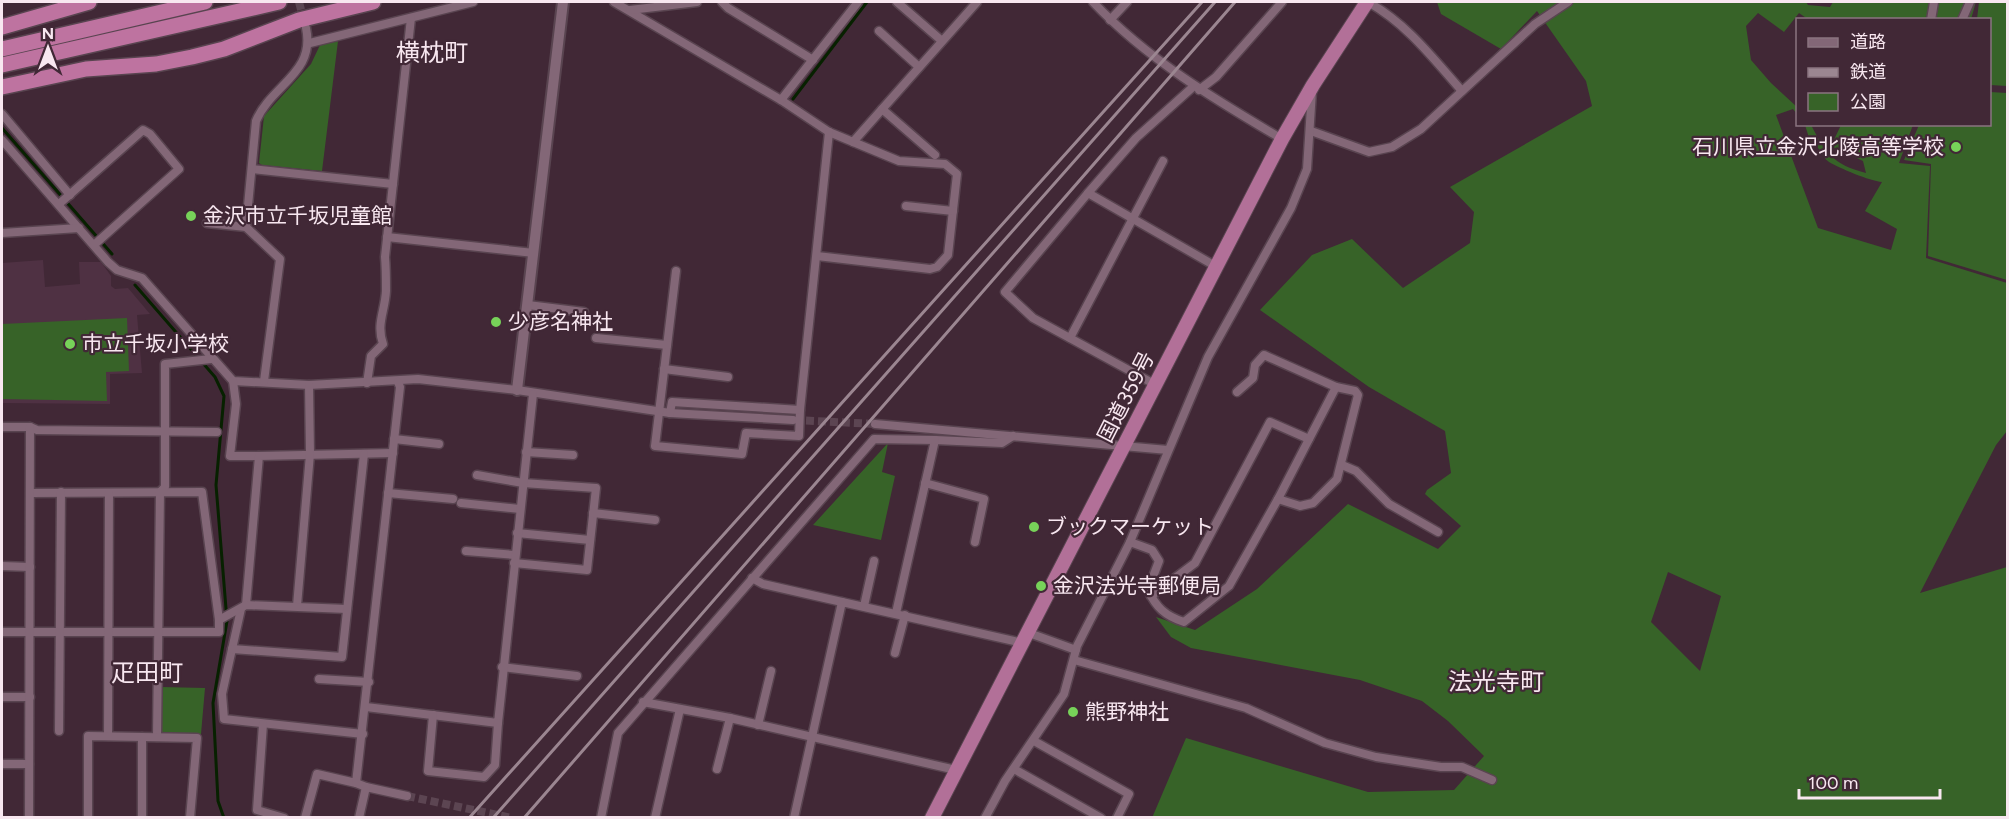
<svg xmlns="http://www.w3.org/2000/svg" width="2009" height="819" viewBox="0 0 2009 819" font-family="Figtree,'Noto Sans JP',sans-serif">
  <style>
    .built { fill: #4f3143 }
    .green { fill: #376328; fill-rule: evenodd }
    .lines { fill: none; stroke-linecap: round; stroke-linejoin: round }
    .stream { stroke: #072100; stroke-width: 3 }
    .minor-tunnel { stroke: #5c4552; stroke-width: 8; stroke-dasharray: 8 4; stroke-linecap: butt }
    .minor-casing { stroke: #594450; stroke-width: 11 }
    .tertiary-casing { stroke: #594450; stroke-width: 14 }
    .trunk-casing { stroke: #594450; stroke-width: 16 }
    .motorway-casing { stroke: #594450; stroke-width: 18 }
    .minor { stroke: #836777; stroke-width: 8 }
    .tertiary { stroke: #836777; stroke-width: 10 }
    .trunk { stroke: #b27098; stroke-width: 14 }
    .motorway { stroke: #be73a0; stroke-width: 15 }
    .rail { stroke: #9b8691; stroke-width: 3 }
    .poi-dot { fill: #77d259; stroke: #412836; stroke-width: 2 }
    .labels { text-anchor: middle; stroke-width: 4.5; stroke-linejoin: round; paint-order: stroke }
    .poi-label { font-size: 21px; fill: #f8e7f0; stroke: #412836; text-anchor: start }
    .street-label { font-size: 21px; fill: #f8e7f0; stroke: #412836 }
    .quarter-label { font-size: 24px; fill: #f8e7f0; stroke: #412836 }
  </style>
  <rect width="100%" height="100%" fill="#412836"/>
  <polygon class="built" points="43,260 45,287 80,284 79,262 101,262 111,276 111,286 115,289 128,288 150,314 137,315 142,373 110,374 110,404 2,403 2,263"/>
  <g class="green">
    <path d="M1437,2H1806L1808,5L1830,7L1833,2H1976L1971,19L1809,20L1799,13L1784,32L1758,13L1746,26L1751,60L1771,83L1797,107V114L1793,109L1776,115L1818,228L1891,250L1897,229L1865,211L1882,182C1870,181 1839,168 1829,162C1820,156 1820,145 1810,141L1805,125H1811C1826,153 1832,164 1866,173L1863,161L1831,146L1841,125H1913L1899,163L1930,166L1926,258L2007,283V431L1996,445L1920,593L2007,567V817L1152,818L1186,738L1368,792L1454,790L1484,756L1448,721L1422,701L1360,680L1191,648L1171,637L1156,617L1195,630L1257,589L1348,504L1438,549L1461,526L1425,494L1427,490L1451,473L1445,431L1369,387L1260,310L1312,255L1352,239L1403,288L1470,243L1474,212L1450,187L1592,106L1586,81L1537,11L1501,49L1441,14ZM1668,572L1721,596L1700,671L1651,622Z"/>
    <polygon points="1979,2 2007,2 2007,86 1990,85 1990,20 1977,19"/>
    <polygon points="338,41 322,171 262,165 259,163 264,116 311,64 320,45"/>
    <polygon points="1990,92 2007,93 2007,280 1928,256 1931,164 1904,160 1919,125 1990,124"/>
    <polygon points="127,318 129,371 106,372 107,401 2,399 2,324"/>
    <polygon points="888,443 882,472 895,476 881,540 813,525"/>
    <polygon points="161,687 205,688 201,734 164,735 161,732"/>
  </g>
  <g class="lines">
    <g class="stream">
      <polyline points="793,99 867,2"/>
      <polyline points="2,128 112,254"/>
      <polyline points="135,285 215,377 224,396 216,485 227,621 213,703 218,801 224,818"/>
    </g>
    <g class="minor-tunnel">
      <polyline points="299,2 304,21"/>
      <polyline points="794,420 875,424"/>
      <polyline points="407,796 512,818"/>
    </g>
    <defs>
      <g id="minor">
        <polyline points="614,2 781,100 829,132 899,161 945,164 957,174 948,255 937,267 930,269 817,256"/>
        <polyline points="722,2 728,8 813,60"/>
        <polyline points="897,2 942,41"/>
        <path d="M1093,2C1147,59 1214,99 1282,139"/>
        <path d="M1368,2C1407,24 1432,57 1462,91"/>
        <polyline points="630,10 697,2"/>
        <polyline points="1110,20 1127,2"/>
        <polyline points="1931,20 1934,2"/>
        <polyline points="1962,20 1970,2"/>
        <polyline points="879,31 919,67"/>
        <polyline points="310,43 473,2"/>
        <polyline points="1199,90 1216,77 1282,2"/>
        <polyline points="781,100 858,2"/>
        <polyline points="882,109 935,155"/>
        <polyline points="2,114 70,195"/>
        <polyline points="1311,131 1369,152 1392,147 1421,129 1535,24 1568,2"/>
        <polyline points="2,140 108,262 117,270 142,278 233,381 309,385 418,379 517,390 670,413 793,420"/>
        <polyline points="853,142 977,2"/>
        <polyline points="252,169 393,184"/>
        <polyline points="1088,193 1136,138 1194,86"/>
        <polyline points="59,204 143,130 150,134 179,169 94,245"/>
        <polyline points="906,206 953,211"/>
        <polyline points="207,223 246,227"/>
        <polyline points="2,233 79,228"/>
        <polyline points="387,237 534,253"/>
        <polyline points="676,271 655,446 742,454 746,433 799,436 800,410"/>
        <polyline points="528,305 584,312"/>
        <polyline points="596,338 667,345"/>
        <polyline points="1070,338 1163,161"/>
        <polyline points="664,369 728,377"/>
        <polyline points="233,381 236,404 230,456 259,456"/>
        <path d="M264,381L280,259L246,227L256,121C271,85 316,73 306,28"/>
        <path d="M367,383L371,356L383,344C376,324 385,311 386,291C386,280 386,268 385,257L411,18"/>
        <polyline points="1156,385 1033,318 1005,292 1088,193 1217,267"/>
        <polyline points="670,413 672,402 800,410 829,132"/>
        <polyline points="875,424 1168,450"/>
        <polyline points="2,427 30,427 37,430 217,432"/>
        <polyline points="394,439 439,444"/>
        <polyline points="526,452 573,455"/>
        <polyline points="1342,465 1356,471 1389,504 1438,532"/>
        <polyline points="477,475 523,483 596,488 587,570 514,563"/>
        <polyline points="925,483 984,499 975,542"/>
        <polyline points="31,493 202,492 219,620"/>
        <polyline points="388,493 453,499"/>
        <polyline points="1278,499 1300,506 1313,503 1337,479 1358,395 1355,391 1336,387"/>
        <polyline points="461,503 520,509"/>
        <polyline points="593,513 655,520"/>
        <polyline points="517,533 590,540"/>
        <path d="M1130,542L1152,550L1159,561L1148,590C1156,607 1165,616 1184,622L1229,586L1278,499L1336,387L1264,355L1255,365L1253,378L1237,392"/>
        <polyline points="466,551 515,555"/>
        <polyline points="2,566 30,567"/>
        <polyline points="752,578 763,584 842,602"/>
        <polyline points="1151,596 1195,563 1270,422 1309,439"/>
        <polyline points="246,605 259,456 393,453"/>
        <polyline points="297,606 310,454 309,385"/>
        <polyline points="864,606 874,561"/>
        <polyline points="241,609 222,694 224,719 363,734"/>
        <polyline points="896,613 935,440 1002,443 1013,436"/>
        <polyline points="2,632 219,632 219,620 246,605 347,609"/>
        <polyline points="1029,633 1076,650"/>
        <polyline points="232,649 342,657 364,454"/>
        <polyline points="895,653 905,615"/>
        <polyline points="1074,660 1246,708 1325,743 1376,757 1441,767 1462,767 1492,780"/>
        <polyline points="502,667 577,676"/>
        <polyline points="319,679 369,682"/>
        <polyline points="2,697 30,697"/>
        <polyline points="643,702 730,718 956,770"/>
        <polyline points="366,707 498,723 533,394"/>
        <polyline points="433,715 428,771 484,777 495,765 498,723"/>
        <polyline points="263,724 257,810 284,818"/>
        <polyline points="758,725 771,671"/>
        <polyline points="59,731 61,492"/>
        <polyline points="108,736 109,493"/>
        <polyline points="142,737 142,818"/>
        <polyline points="157,737 160,492 165,487 165,364 211,359"/>
        <polyline points="1034,741 1129,794 1117,818"/>
        <polyline points="2,764 29,764"/>
        <polyline points="717,769 730,718"/>
        <polyline points="1014,769 1101,818"/>
        <polyline points="366,787 407,796"/>
        <polyline points="29,818 30,427"/>
        <polyline points="88,818 88,736 197,738 190,818"/>
        <polyline points="305,818 317,774 356,783"/>
        <polyline points="359,818 366,787 356,783 400,387 398,382"/>
        <polyline points="601,818 618,733 874,439 935,440"/>
        <polyline points="655,818 680,709"/>
        <polyline points="794,818 842,602 1023,643"/>
        <polyline points="985,818 1005,781 1064,694 1077,646 1130,542 1208,357 1291,208 1307,169 1312,91"/>
      </g>
      <polyline id="tertiary" points="517,390 563,2"/>
      <polyline id="trunk" points="932,818 1282,139 1313,85 1367,2"/>
      <g id="motorway">
        <polyline points="2,27 89,2"/>
        <polyline points="2,49 205,2"/>
        <polyline points="2,65 279,2"/>
        <polyline points="2,87 86,69 156,64 192,57 224,49 299,20 373,2"/>
      </g>
    </defs>
    <use href="#minor" class="minor-casing"/>
    <use href="#tertiary" class="tertiary-casing"/>
    <use href="#trunk" class="trunk-casing"/>
    <use href="#motorway" class="motorway-casing"/>
    <use href="#minor" class="minor"/>
    <use href="#tertiary" class="tertiary"/>
    <use href="#trunk" class="trunk"/>
    <use href="#motorway" class="motorway"/>
    <g class="rail">
      <polyline points="469,818 1202,2"/>
      <polyline points="493,818 1215,2"/>
      <polyline points="524,818 1235,2"/>
    </g>
  </g>
  <g class="poi-dot">
    <circle cx="1956" cy="147" r="6"/>
    <circle cx="191" cy="216" r="6"/>
    <circle cx="496" cy="322" r="6"/>
    <circle cx="70" cy="344" r="6"/>
    <circle cx="1034" cy="527" r="6"/>
    <circle cx="1041" cy="586" r="6"/>
    <circle cx="1073" cy="712" r="6"/>
  </g>
  <g class="labels">
    <g class="poi-label">
      <text x="1944" y="154" text-anchor="end">石川県立金沢北陵高等学校</text>
      <text x="203" y="223">金沢市立千坂児童館</text>
      <text x="508" y="329">少彦名神社</text>
      <text x="82" y="351">市立千坂小学校</text>
      <text x="1046" y="534">ブックマーケット</text>
      <text x="1053" y="593">金沢法光寺郵便局</text>
      <text x="1085" y="719">熊野神社</text>
    </g>
    <g class="street-label">
      <text transform="translate(1126 397) rotate(-63)" y="7">国道359号</text>
    </g>
    <g class="quarter-label">
      <text x="432" y="61">横枕町</text>
      <text x="147" y="681">疋田町</text>
      <text x="1496" y="690">法光寺町</text>
    </g>
  </g>
  <rect width="2009" height="819" fill="none" stroke="#f8e7f0" stroke-width="6"/>
  <rect x="1796" y="18" width="195" height="108" fill="#412836" stroke="#8a7480" stroke-width="1.5"/>
  <rect x="1808" y="38" width="30" height="9" fill="#836777" stroke="#8a7480" stroke-width="1.5"/>
  <text x="1850" y="48" font-size="18" fill="#f8e7f0">道路</text>
  <rect x="1808" y="68" width="30" height="9" fill="#9b8691" stroke="#8a7480" stroke-width="1.5"/>
  <text x="1850" y="78" font-size="18" fill="#f8e7f0">鉄道</text>
  <rect x="1808" y="93" width="30" height="18" fill="#376328" stroke="#8a7480" stroke-width="1.5"/>
  <text x="1850" y="108" font-size="18" fill="#f8e7f0">公園</text>
  <g transform="translate(48 48)" stroke="#412836" stroke-width="4.5" paint-order="stroke">
  <path d="M0-4.5L10 22L0 15L-10 22Z" fill="#f8e7f0"/>
  <text y="-9" font-size="16" font-weight="bold" text-anchor="middle" fill="#f8e7f0">N</text>
  </g>
  <path d="M1799 789v9h141v-9" fill="none" stroke="#f8e7f0" stroke-width="3"/>
  <text x="1808" y="789" font-size="18" fill="#f8e7f0" stroke="#412836" stroke-width="4.5" paint-order="stroke">100 m</text>
</svg>
